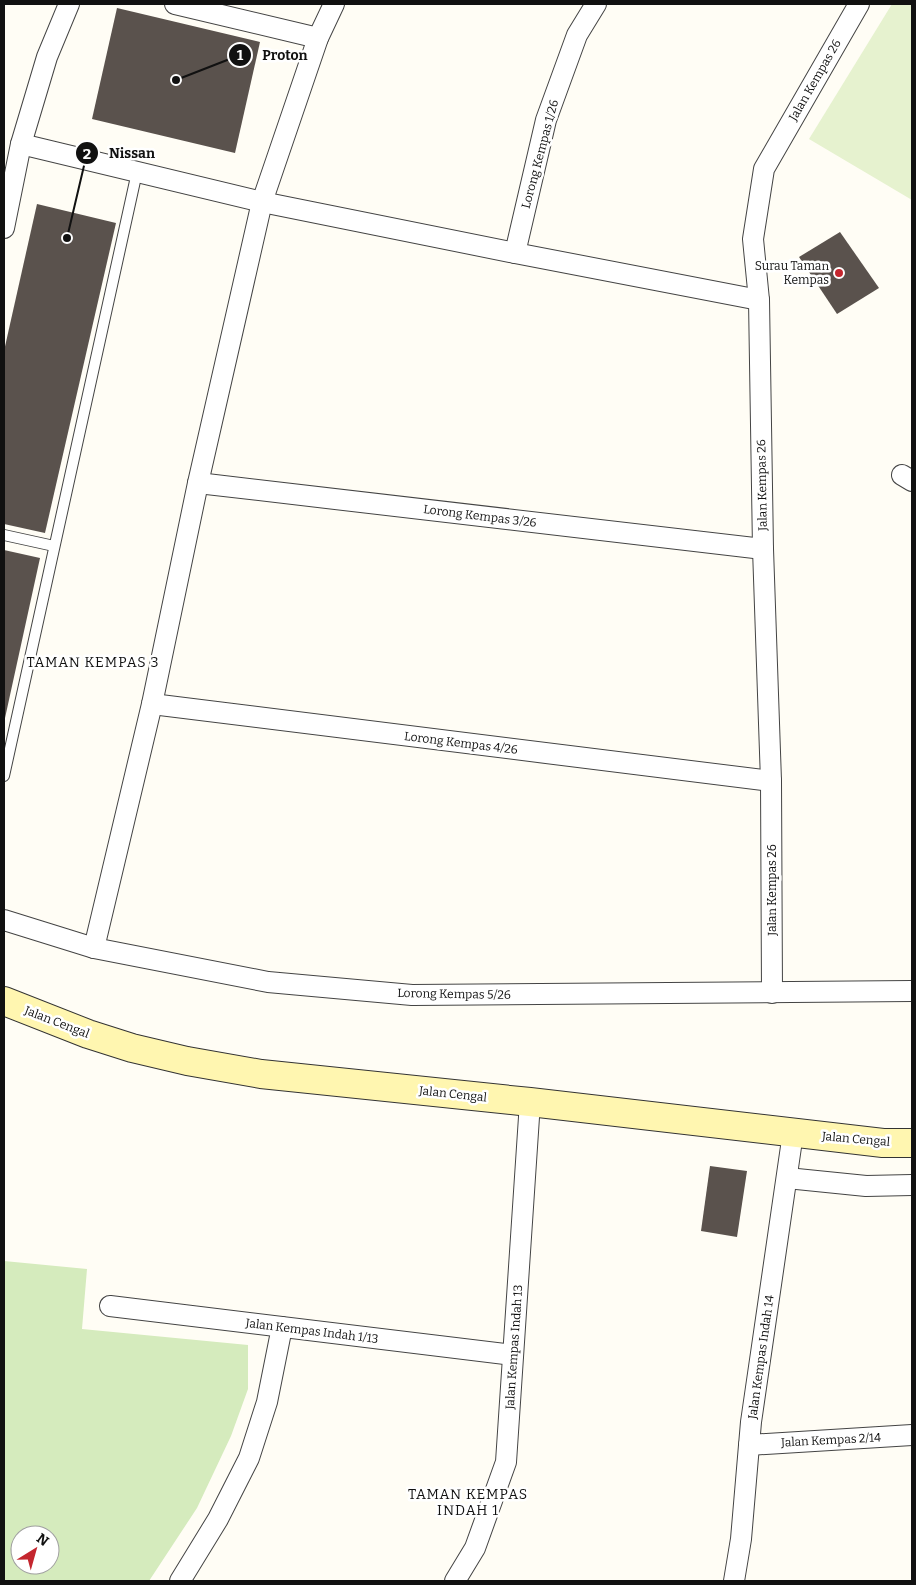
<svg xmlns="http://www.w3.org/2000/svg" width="916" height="1585" viewBox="0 0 916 1585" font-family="Bitter,serif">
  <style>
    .green { fill: #d5ebbd; fill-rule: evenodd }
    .pitch { fill: #e6f2cf }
    .building { fill: #5a524d }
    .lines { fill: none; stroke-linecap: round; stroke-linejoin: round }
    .lane-casing { stroke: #444; stroke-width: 12 }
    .street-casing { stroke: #444; stroke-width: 22 }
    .secondary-casing { stroke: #333; stroke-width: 30 }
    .lane { stroke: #fff; stroke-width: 10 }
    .street { stroke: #fff; stroke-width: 20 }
    .secondary { stroke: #fff6b0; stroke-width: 28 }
    .poi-dot { fill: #c4262e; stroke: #fff; stroke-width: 2 }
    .labels { text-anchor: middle; stroke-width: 5; stroke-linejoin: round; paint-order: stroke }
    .street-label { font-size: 12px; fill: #111; stroke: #fff }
    .poi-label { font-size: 12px; fill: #111; stroke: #fff; text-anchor: end }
    .neighbourhood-label { font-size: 14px; letter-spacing: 1px; fill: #111; stroke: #fff }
    .leader { fill: none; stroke: #111; stroke-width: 2 }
    .callout-dot { fill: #111; stroke: #fff; stroke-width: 2 }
    .mark-label { font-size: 15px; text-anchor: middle; font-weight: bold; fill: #fff }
    .callout-label { font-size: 14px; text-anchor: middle; font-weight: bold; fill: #111; stroke: #fff; stroke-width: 5; stroke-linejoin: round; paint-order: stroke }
  </style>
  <rect width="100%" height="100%" fill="#fffdf5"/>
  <path class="green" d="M4,1261L87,1269L82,1329L248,1345V1389L231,1436L197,1508L149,1581H4ZM20,1535H50V1565H20Z"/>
  <polygon class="pitch" points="892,4 912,4 912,200 809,139"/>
  <g class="building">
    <polygon points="117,8 260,42 235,153 92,119"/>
    <polygon points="37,204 116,223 45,533 4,524 4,351"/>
    <polygon points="840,232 879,288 837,314 799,257"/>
    <polygon points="4,550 40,558 5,718 4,718"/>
    <polygon points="710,1166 747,1171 737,1237 701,1231"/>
  </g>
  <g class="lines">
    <defs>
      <g id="lane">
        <polyline points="4,535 54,546"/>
        <polyline points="4,776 137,172"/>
      </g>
      <g id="street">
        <polyline points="175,4 318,38"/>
        <polyline points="21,144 262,202 515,253 759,300"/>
        <polyline points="4,228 21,144 47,57 69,4"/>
        <polyline points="515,253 546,120 577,35 596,4"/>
        <polyline points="902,475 912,481"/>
        <polyline points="198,483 763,549"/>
        <polyline points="152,704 771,781"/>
        <polyline points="4,920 94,948 268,982 412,995 912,991"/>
        <polyline points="94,948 152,704 198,483 262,202 318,38 334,4"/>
        <polyline points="772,993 771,781 763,549 759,300 753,239 764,169 859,4"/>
        <polyline points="787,1178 866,1186 912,1185"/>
        <polyline points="110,1306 513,1355"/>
        <polyline points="749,1445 912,1435"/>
        <polyline points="180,1581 218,1519 249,1458 267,1402 282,1327"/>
        <polyline points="455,1581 475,1548 506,1462 530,1102"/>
        <polyline points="734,1581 741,1539 751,1422 793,1133"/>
      </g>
      <polyline id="secondary" points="4,1001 88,1034 132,1048 187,1061 261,1074 530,1102 883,1143 912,1143"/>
    </defs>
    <use href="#lane" class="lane-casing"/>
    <use href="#street" class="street-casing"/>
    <use href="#secondary" class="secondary-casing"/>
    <use href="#lane" class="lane"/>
    <use href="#street" class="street"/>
    <use href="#secondary" class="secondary"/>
  </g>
  <circle class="poi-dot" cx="839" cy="273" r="5"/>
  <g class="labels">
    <g class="street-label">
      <text transform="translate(815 80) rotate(-60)" y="4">Jalan Kempas 26</text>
      <text transform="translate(540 154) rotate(-75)" y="4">Lorong Kempas 1/26</text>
      <text transform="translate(762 485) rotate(-91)" y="4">Jalan Kempas 26</text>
      <text transform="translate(480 516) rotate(7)" y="4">Lorong Kempas 3/26</text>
      <text transform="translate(461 743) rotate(7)" y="4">Lorong Kempas 4/26</text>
      <text transform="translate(772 890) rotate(-90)" y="4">Jalan Kempas 26</text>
      <text transform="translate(454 994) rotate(1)" y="4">Lorong Kempas 5/26</text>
      <text transform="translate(57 1022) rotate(21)" y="4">Jalan Cengal</text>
      <text transform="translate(453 1094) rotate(6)" y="4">Jalan Cengal</text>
      <text transform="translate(856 1139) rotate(5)" y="4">Jalan Cengal</text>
      <text transform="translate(312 1331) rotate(7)" y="4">Jalan Kempas Indah 1/13</text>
      <text transform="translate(514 1347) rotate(-86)" y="4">Jalan Kempas Indah 13</text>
      <text transform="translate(761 1357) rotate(-82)" y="4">Jalan Kempas Indah 14</text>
      <text transform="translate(831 1440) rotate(-3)" y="4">Jalan Kempas 2/14</text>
    </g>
    <g class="poi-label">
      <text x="829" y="270">Surau Taman<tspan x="829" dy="14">Kempas</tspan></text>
    </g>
    <g class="neighbourhood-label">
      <text x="93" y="667">TAMAN KEMPAS 3</text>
      <text x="468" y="1499">TAMAN KEMPAS<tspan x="468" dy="16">INDAH 1</tspan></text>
    </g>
  </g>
  <path class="leader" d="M176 80L240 55M67 238L87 153"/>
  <g class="callout-dot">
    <circle cx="176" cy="80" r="5"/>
    <circle cx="67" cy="238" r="5"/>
    <circle cx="240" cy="55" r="12"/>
    <circle cx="87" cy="153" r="12"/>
  </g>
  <g class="mark-label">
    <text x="240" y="60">1</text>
    <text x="87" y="159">2</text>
  </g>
  <g class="callout-label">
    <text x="285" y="60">Proton</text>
    <text x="132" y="158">Nissan</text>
  </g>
  <rect width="916" height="1585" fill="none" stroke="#111111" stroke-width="10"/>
  <g transform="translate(35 1550) rotate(37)"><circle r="24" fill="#ffffff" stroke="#a0a0a0"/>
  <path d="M0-4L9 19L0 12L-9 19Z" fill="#c4262e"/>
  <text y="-8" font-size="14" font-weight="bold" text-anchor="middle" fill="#111111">N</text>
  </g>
</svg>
